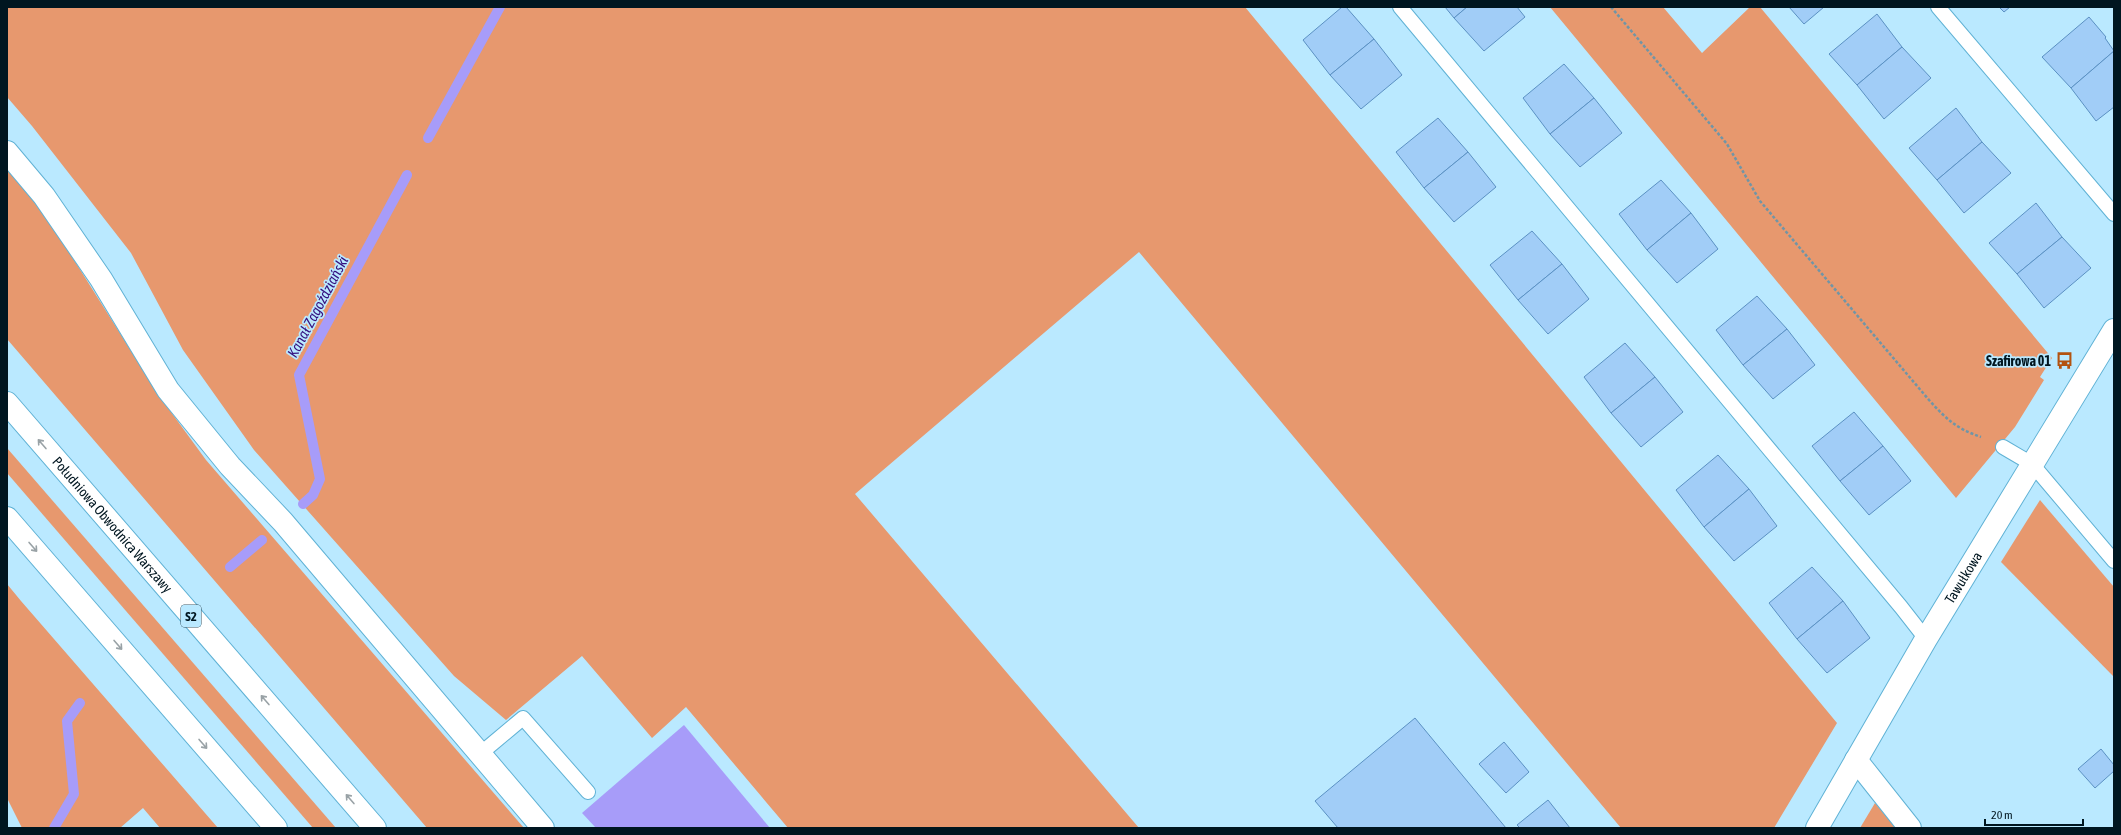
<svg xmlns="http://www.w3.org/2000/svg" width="2121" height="835" viewBox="0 0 2121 835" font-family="'Asap Condensed',sans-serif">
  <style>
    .green { fill: #e7986e }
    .water { fill: #a79cf9 }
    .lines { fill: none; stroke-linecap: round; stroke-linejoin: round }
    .stream { stroke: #a79cf9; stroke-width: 10 }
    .building { fill: #a1cdf7; stroke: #5b91c3 }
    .lane-casing { stroke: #60b2d5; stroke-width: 16 }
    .street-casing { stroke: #60b2d5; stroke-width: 24 }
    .highway-casing { stroke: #60b2d5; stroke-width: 24 }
    .path { stroke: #7095a6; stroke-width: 2.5; stroke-dasharray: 3 2; stroke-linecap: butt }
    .lane { stroke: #fff; stroke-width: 14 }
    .street { stroke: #fff; stroke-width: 22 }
    .highway { stroke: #fff; stroke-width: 22 }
    .oneway { stroke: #99a2a6 }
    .labels { text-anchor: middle; stroke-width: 3.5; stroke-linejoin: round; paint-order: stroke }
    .shield { fill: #bae9ff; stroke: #385563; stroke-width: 1 }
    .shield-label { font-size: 13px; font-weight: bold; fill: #001620 }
    .poi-label { font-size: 14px; font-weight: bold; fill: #001620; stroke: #bae9ff; text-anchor: end }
    .street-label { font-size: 14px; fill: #001620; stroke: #bae9ff }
    .water-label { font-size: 15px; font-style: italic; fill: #35107e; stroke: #bae9ff }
  </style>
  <rect width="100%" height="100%" fill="#bae9ff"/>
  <g class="green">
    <polygon points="7,7 1245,7 1837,723 1774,828 1621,828 1139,252 855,494 1139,828 788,828 686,707 652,738 582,656 506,720 454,676 254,450 183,350 131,253 32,126 7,97"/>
    <polygon points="1550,7 1663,7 1702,53 1750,7 1760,7 2052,358 2040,377 2044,380 2015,427 1956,498"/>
    <polygon points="7,167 37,201 160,397 206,460 524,828 427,828 7,339"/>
    <polygon points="7,448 336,828 313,828 7,473"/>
    <polygon points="2040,500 2114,587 2114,677 2001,562"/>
    <polygon points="7,584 21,601 218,828 160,828 143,808 120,828 22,828 7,798"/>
    <polygon points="1875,803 1896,828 1860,828"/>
  </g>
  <polygon class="water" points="684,725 770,828 596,828 582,813"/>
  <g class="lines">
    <g class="stream">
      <polyline points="428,138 500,7"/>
      <polyline points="303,504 313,495 320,479 299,375 407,175"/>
      <polyline points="230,567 262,540"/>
      <polyline points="54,828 74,794 67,721 80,703"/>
    </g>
  </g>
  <g class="building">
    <polygon points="1342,7 1346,7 1374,39 1330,75 1303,40"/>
    <polygon points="1445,7 1467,7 1454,18"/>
    <polygon points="1467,7 1517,7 1525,17 1484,51 1454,18"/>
    <polygon points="1789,7 1824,7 1804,24"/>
    <polygon points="1999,7 2010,7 2004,12"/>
    <polygon points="1877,14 1902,47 1857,85 1829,54"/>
    <polygon points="2089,17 2106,37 2105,38 2114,51 2071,88 2042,57"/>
    <polygon points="1374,39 1402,75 1361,109 1330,75"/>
    <polygon points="1902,47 1931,78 1884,119 1857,85"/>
    <polygon points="2114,51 2114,107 2096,121 2071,88"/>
    <polygon points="1564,64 1594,98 1550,134 1523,98"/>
    <polygon points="1594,98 1622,133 1580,167 1550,134"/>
    <polygon points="1956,108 1982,142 1937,180 1909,148"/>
    <polygon points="1438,118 1468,152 1424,188 1396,152"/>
    <polygon points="1982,142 2011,173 1964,213 1937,180"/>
    <polygon points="1468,152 1496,187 1454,222 1424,188"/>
    <polygon points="1661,180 1691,213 1647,250 1619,214"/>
    <polygon points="2036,203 2062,237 2017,274 1989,243"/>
    <polygon points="1691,213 1718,249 1677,283 1647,250"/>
    <polygon points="1532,231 1562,264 1518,300 1490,265"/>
    <polygon points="2062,237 2091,268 2044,308 2017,274"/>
    <polygon points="1562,264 1589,299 1548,334 1518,300"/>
    <polygon points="1757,296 1787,329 1743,365 1716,330"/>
    <polygon points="1787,329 1815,365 1773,399 1743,365"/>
    <polygon points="1625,343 1655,377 1611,413 1584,377"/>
    <polygon points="1655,377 1683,412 1641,447 1611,413"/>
    <polygon points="1854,412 1883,446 1840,481 1812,446"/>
    <polygon points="1883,446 1911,481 1869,515 1840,481"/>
    <polygon points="1718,455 1749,489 1704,527 1676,490"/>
    <polygon points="1749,489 1777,526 1734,561 1704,527"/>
    <polygon points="1812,567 1843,601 1797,639 1769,603"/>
    <polygon points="1843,601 1870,638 1827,673 1797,639"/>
    <polygon points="1415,718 1506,828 1338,828 1315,801"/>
    <polygon points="1504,742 1529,772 1506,793 1479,764"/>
    <polygon points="2101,749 2114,765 2114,771 2095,788 2078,769"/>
    <polygon points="1548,800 1570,828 1520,828 1517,825"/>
  </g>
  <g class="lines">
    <defs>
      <g id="lane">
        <polyline points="1400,7 1901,607 1926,639"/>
        <polyline points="1938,7 2114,214"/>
        <polyline points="2003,447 2032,464 2114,561"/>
        <polyline points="480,754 523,718 588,792"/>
      </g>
      <g id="street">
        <polyline points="7,152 44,196 101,279 168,390 230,466 283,522 543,828"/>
        <polyline points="1856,760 1910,828"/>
        <path id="s1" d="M1817,828L1926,639L2114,330"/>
      </g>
      <g id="highway">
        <path id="s2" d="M7,403L375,828"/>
        <polyline points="7,518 276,828"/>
      </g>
    </defs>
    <use href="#lane" class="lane-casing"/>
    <use href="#street" class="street-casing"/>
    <use href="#highway" class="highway-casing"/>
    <path class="path" d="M1611,7L1727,144L1760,201L1929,400C1946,419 1957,429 1981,437"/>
    <use href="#lane" class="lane"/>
    <use href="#street" class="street"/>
    <use href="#highway" class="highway"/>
  </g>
  <defs><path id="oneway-shaft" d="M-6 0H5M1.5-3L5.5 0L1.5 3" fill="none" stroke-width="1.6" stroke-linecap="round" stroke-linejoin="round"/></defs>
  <g class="oneway">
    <use href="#oneway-shaft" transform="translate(42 444) rotate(-131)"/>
    <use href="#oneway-shaft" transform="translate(33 547) rotate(49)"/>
    <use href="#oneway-shaft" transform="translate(118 645) rotate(49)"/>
    <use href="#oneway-shaft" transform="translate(265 700) rotate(-131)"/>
    <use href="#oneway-shaft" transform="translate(203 744) rotate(49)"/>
    <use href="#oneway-shaft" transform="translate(350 799) rotate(-131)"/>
  </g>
  <defs>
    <symbol id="bus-bare" viewBox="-9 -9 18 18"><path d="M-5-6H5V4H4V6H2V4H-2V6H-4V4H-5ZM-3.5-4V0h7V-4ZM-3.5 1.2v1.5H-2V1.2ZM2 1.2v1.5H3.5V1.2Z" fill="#b3520f" stroke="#bae9ff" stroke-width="2.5" paint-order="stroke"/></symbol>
  </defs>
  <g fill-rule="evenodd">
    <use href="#bus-bare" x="2052" y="348" width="25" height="25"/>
  </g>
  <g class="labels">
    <rect class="shield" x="181" y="605" width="20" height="22" rx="3"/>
    <g class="shield-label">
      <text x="191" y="621">S2</text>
    </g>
    <g class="poi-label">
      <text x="2051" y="366">Szafirowa 01</text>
    </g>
    <g class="street-label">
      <text dy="5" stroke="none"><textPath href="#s2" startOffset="161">Południowa Obwodnica Warszawy</textPath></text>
      <text dy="5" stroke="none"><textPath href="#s1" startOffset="290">Tawułkowa</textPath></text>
    </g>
    <g class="water-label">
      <text transform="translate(318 307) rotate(-62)" y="5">Kanał Zagoździański</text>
    </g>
  </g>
  <rect width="2121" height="835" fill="none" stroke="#001620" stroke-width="16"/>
  <path d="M1985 819v6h98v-6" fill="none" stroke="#001620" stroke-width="2"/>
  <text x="1991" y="819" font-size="12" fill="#001620" stroke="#bae9ff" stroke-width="3" paint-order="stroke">20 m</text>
</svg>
